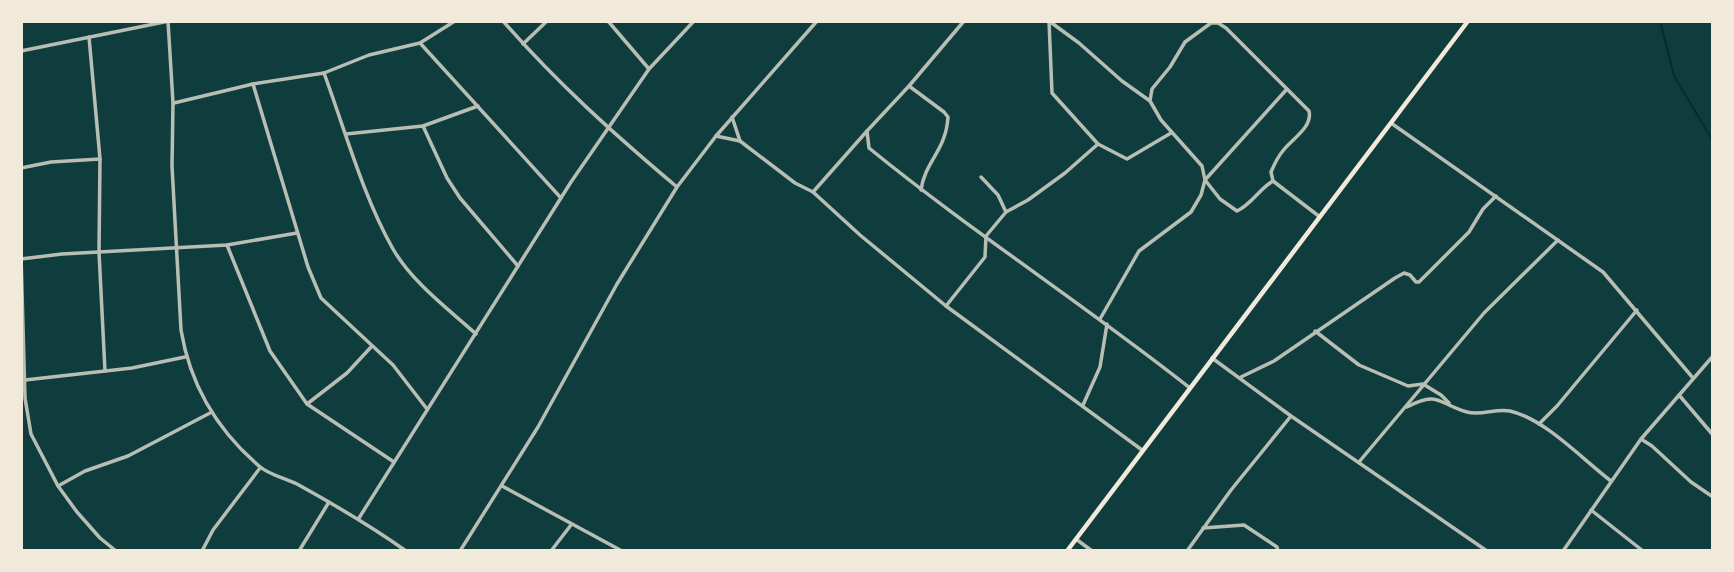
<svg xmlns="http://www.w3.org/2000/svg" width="1734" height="572" viewBox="0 0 1734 572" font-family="'Source Serif 4',serif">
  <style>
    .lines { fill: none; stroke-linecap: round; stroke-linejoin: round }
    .stream { stroke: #0a2a2b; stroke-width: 2 }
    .minor { stroke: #b8beb3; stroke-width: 3.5 }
    .secondary { stroke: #f1e9da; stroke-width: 4.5 }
  </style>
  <rect width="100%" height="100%" fill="#0f3d3e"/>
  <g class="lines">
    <polyline class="stream" points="1660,21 1674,76 1713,141"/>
    <g class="minor">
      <path d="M168,21L173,103L172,166L181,330C190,384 217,430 259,466C269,475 285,478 297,484C335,505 371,526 406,551"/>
      <path d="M503,21C556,82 615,135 677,187"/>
      <polyline points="608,21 649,69"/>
      <polyline points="1049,21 1079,43 1122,81 1150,101 1161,120 1202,166 1205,180 1201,195 1191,212 1139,251 1100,319"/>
      <polyline points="1049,21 1052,93 1098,144 1127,159 1171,133"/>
      <polyline points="89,37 100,159 99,252 105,371"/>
      <polyline points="420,43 561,198"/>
      <polyline points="523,44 547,21"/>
      <polyline points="21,51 169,21"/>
      <path d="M324,73C345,130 363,196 393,249C412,282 448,309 476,334"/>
      <polyline points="253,84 308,267 321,298 393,365 427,409"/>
      <path d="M909,86L944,112L948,117C946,151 925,161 921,190"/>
      <path d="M1150,101L1152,89L1170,67L1185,42L1211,23H1218L1226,28L1309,111C1313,128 1290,140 1282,152C1277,158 1274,165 1271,172L1273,181L1320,217"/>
      <polyline points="174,103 253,84 324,73 369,55 420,43 455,21"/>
      <polyline points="732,117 740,141"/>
      <polyline points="1391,123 1603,272 1693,378"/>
      <polyline points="423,126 447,178 460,198 518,266"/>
      <polyline points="867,131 909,86 964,21"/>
      <polyline points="346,134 423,126 478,106"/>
      <polyline points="716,136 740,141 795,183 813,192 860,235 946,306 1142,450"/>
      <polyline points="21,168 51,162 100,159"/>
      <polyline points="981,177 998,195 1006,212"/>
      <polyline points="1205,180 1287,89"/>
      <path d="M1205,180L1220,199L1237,211C1252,204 1259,189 1273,181"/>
      <path d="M813,192L867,131L869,148C972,232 1085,305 1190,388"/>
      <polyline points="227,245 270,351 307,404 394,462"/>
      <polyline points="21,255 25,398 31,434 58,486 77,512 100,538 116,551"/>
      <polyline points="21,259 62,254 227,245 297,233"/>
      <polyline points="946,306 985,257 986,236 1006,212 1028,200 1065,173 1098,144"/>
      <polyline points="1315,331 1359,365 1408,386 1423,384 1441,395 1449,403"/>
      <polyline points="1212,358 1291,416 1487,551"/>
      <polyline points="1241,377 1274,361 1395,278 1404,273 1410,275 1416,282 1419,282 1469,232 1483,209 1496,196"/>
      <polyline points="25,380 132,368 185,357"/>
      <polyline points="1679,395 1713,435"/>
      <polyline points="307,404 347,373 372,346"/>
      <polyline points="1083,405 1100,367 1107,324"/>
      <path d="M1407,407C1439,390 1438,404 1467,412C1481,416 1496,408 1510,411C1545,419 1582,459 1611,481"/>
      <polyline points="1539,424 1557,406 1637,310"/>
      <polyline points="1641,439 1652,446 1691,482 1713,497"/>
      <polyline points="1359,462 1484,313 1558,240"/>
      <polyline points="58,486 85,471 128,456 210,413"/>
      <polyline points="502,486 622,551"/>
      <polyline points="1591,510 1643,551"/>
      <polyline points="359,518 571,182 649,69 694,21"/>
      <polyline points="1203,528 1244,525 1277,547 1278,551"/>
      <polyline points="1076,539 1092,551"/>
      <polyline points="202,551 213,530 260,468"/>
      <polyline points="299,551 329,502"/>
      <polyline points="460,551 538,427 617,284 677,187 716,136 817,21"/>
      <polyline points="551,551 571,525"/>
      <polyline points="1187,551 1231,490 1291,416"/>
      <polyline points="1563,551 1641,439 1713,356"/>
    </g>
    <polyline class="secondary" points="1067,551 1468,21"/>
  </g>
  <rect width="1734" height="572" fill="none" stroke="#f1e9da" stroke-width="46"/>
</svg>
